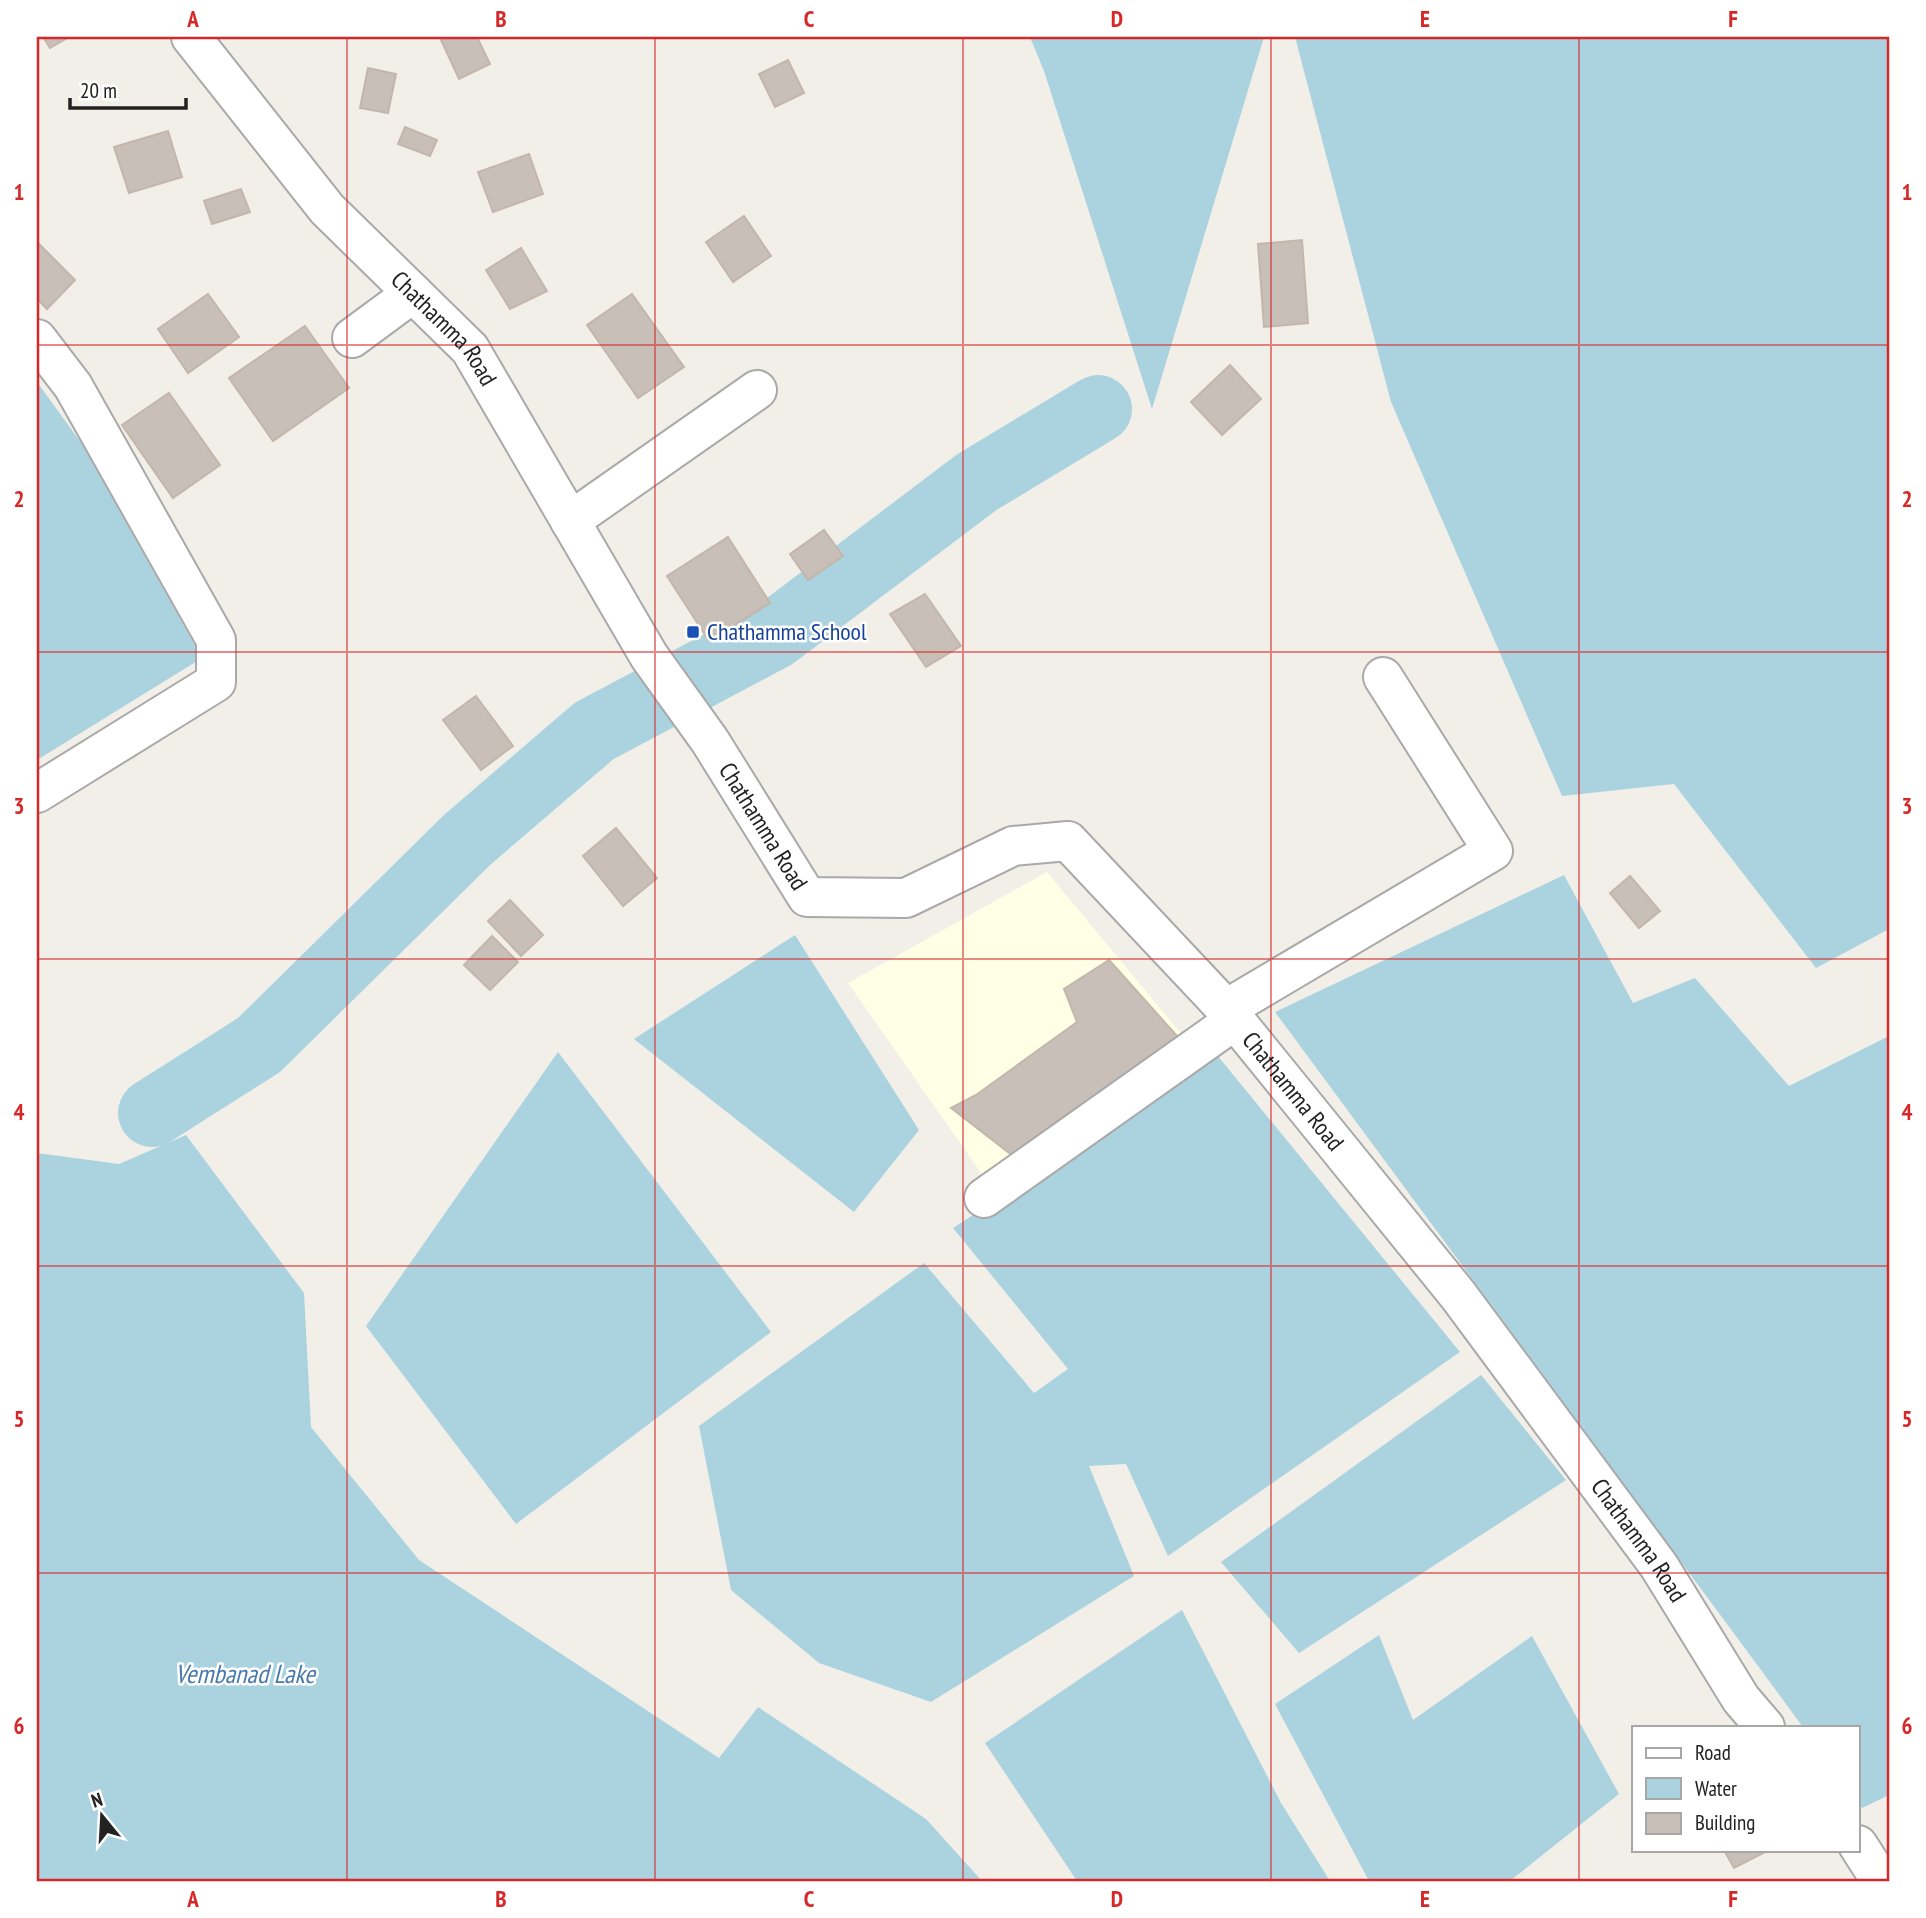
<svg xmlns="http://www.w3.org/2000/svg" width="1926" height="1918" viewBox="0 0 1926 1918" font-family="'PT Sans Narrow',sans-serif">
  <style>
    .education { fill: #ffffe5 }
    .water { fill: #aad3df }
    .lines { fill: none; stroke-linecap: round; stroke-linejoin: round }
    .river { stroke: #aad3df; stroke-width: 68 }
    .building { fill: #c7bfb8; stroke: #c4b6ab; stroke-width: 2 }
    .minor-casing { stroke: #a9a9a9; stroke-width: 42 }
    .minor { stroke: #fff; stroke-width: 38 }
    .grid { fill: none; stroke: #d62828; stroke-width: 2; stroke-opacity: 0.55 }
    .transit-dot { fill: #1a4fb4; stroke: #fff; stroke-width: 2.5 }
    .labels { text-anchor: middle; stroke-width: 5; stroke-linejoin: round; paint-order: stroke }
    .street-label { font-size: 24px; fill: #222; stroke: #fff }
    .transit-label { font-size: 24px; fill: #164399; stroke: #fff; text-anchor: start }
    .water-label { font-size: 26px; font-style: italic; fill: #4a7aab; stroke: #fff }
    .neatline { fill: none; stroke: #d62828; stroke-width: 2.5 }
    .grid-label { font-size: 23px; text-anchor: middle; font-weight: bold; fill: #d62828 }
  </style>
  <rect width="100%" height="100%" fill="#f2efe9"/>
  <polygon class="education" points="1047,872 1193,1048 991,1187 848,983"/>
  <g class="water">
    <polygon points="1030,37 1264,37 1152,409 1044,71"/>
    <polygon points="1295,37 1889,37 1889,929 1816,968 1674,784 1562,796 1391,402"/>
    <polygon points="37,382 82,444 202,658 37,760"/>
    <polygon points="1564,875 1633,1003 1695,978 1789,1086 1889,1036 1889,1795 1862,1808 1858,1802 1858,1727 1803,1727 1275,1012"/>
    <polygon points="795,935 919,1130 854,1212 634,1039"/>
    <polygon points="558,1052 771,1332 516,1524 366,1326"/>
    <polygon points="1217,1055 1460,1352 1168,1556 1126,1464 1089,1466 1134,1576 931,1702 819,1663 731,1590 699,1426 924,1263 1034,1393 1068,1369 953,1228"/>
    <polygon points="186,1135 304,1293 311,1427 419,1560 719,1758 758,1707 926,1819 982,1881 37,1881 37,1153 119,1164"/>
    <polygon points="1481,1375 1566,1480 1299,1653 1221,1562"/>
    <polygon points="1182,1610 1281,1803 1330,1881 1077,1881 985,1743"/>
    <polygon points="1379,1635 1413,1720 1532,1636 1619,1794 1510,1881 1369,1881 1275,1704"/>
  </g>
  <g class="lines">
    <polyline class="river" points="152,1113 259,1045 467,840 594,731 773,636 977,482 1098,409"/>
  </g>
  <g class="building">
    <polygon points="43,37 69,37 50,48"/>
    <polygon points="448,37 477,37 490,64 459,79 441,40"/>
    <polygon points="788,60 804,93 775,107 759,74"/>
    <polygon points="368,68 396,74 388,113 360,108"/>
    <polygon points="405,127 437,140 430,156 398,144"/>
    <polygon points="168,131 182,177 129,193 114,147"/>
    <polygon points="529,154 543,194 493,212 478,172"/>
    <polygon points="241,189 250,212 212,224 204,201"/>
    <polygon points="744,216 771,256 733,282 706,242"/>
    <polygon points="1302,240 1308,323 1264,327 1258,244"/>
    <polygon points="37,242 75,280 47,309 37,299"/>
    <polygon points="521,248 547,291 510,309 486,270"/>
    <polygon points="208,294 239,337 188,373 158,329"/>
    <polygon points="632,294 684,367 638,398 587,325"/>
    <polygon points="305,326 349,388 273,441 229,378"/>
    <polygon points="1230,365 1261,399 1222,435 1191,402"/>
    <polygon points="169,393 220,465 173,498 122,425"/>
    <polygon points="824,530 843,556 808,580 790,554"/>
    <polygon points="728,537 770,603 709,641 667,576"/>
    <polygon points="925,594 961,646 926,667 890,614"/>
    <polygon points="476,696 513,746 481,770 443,720"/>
    <polygon points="616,828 657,878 623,906 583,856"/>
    <polygon points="1630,876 1660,911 1639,928 1610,893"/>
    <polygon points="510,900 543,935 521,956 488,921"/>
    <polygon points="492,936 518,962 490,990 464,965"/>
    <polygon points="1109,960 1178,1037 1013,1156 951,1108 976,1095 1077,1022 1064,989"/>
    <polygon points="1724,1850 1769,1850 1734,1868"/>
  </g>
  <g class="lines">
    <defs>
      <g id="minor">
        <path id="s1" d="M191,37L327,209L470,349L649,656L710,741L807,897L906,898L1013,846L1068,841L1226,1009L1458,1295L1659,1566L1741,1699L1765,1727"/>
        <polyline points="352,338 413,293"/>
        <polyline points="37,339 73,386 216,640 216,682 37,793"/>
        <polyline points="570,521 757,390"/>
        <polyline points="1226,1009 1493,851 1383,677"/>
        <polyline points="984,1198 1235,1020"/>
        <polyline points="1858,1845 1881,1881"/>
      </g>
    </defs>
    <use href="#minor" class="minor-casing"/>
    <use href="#minor" class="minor"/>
  </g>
  <path class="grid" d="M347,37V1881M655,37V1881M963,37V1881M1271,37V1881M1579,37V1881M37,345H1889M37,652H1889M37,959H1889M37,1266H1889M37,1573H1889"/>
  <rect class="transit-dot" x="686" y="625" width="14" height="14" rx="3.5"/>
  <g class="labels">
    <g class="street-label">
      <text dy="8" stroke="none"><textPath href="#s1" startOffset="387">Chathamma Road</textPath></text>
      <text dy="8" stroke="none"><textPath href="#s1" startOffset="980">Chathamma Road</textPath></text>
      <text dy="8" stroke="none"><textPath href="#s1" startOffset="1673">Chathamma Road</textPath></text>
      <text dy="8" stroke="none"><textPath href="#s1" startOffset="2240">Chathamma Road</textPath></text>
    </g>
    <g class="transit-label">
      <text x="707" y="640">Chathamma School</text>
    </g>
    <g class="water-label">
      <text x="245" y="1683">Vembanad Lake</text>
    </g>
  </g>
  <rect width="1926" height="1918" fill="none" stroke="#ffffff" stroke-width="77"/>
  <rect x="1632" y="1726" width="228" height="126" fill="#ffffff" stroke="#a7a7a7" stroke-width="2"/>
  <rect x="1646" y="1748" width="35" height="10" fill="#ffffff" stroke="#a7a7a7" stroke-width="2"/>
  <text x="1695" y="1760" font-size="21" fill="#222222">Road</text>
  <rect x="1646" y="1778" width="35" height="21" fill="#aad3df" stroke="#a7a7a7" stroke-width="2"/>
  <text x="1695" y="1796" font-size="21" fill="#222222">Water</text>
  <rect x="1646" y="1813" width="35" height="21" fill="#c7bfb8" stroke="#a7a7a7" stroke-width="2"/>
  <text x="1695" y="1830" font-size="21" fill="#222222">Building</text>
  <g transform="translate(102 1816) rotate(342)" stroke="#ffffff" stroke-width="5" paint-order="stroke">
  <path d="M0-5L12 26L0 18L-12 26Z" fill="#222222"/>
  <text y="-10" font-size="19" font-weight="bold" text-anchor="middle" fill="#222222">N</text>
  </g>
  <path d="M70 98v10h116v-10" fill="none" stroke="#222222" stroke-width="3.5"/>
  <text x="80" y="98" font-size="21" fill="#222222" stroke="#ffffff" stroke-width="5" paint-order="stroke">20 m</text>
  <rect x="38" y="38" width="1850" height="1842" class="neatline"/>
  <g class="grid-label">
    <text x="193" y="27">A</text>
    <text x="501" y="27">B</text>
    <text x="809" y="27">C</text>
    <text x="1117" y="27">D</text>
    <text x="1425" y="27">E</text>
    <text x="1733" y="27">F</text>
    <text x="19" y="200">1</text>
    <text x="1907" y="200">1</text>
    <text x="19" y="507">2</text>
    <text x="1907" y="507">2</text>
    <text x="19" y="814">3</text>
    <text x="1907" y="814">3</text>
    <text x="19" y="1120">4</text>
    <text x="1907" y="1120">4</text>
    <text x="19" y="1427">5</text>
    <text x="1907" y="1427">5</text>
    <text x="19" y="1734">6</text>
    <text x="1907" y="1734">6</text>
    <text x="193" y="1907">A</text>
    <text x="501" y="1907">B</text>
    <text x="809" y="1907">C</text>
    <text x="1117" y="1907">D</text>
    <text x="1425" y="1907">E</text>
    <text x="1733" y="1907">F</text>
  </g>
</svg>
